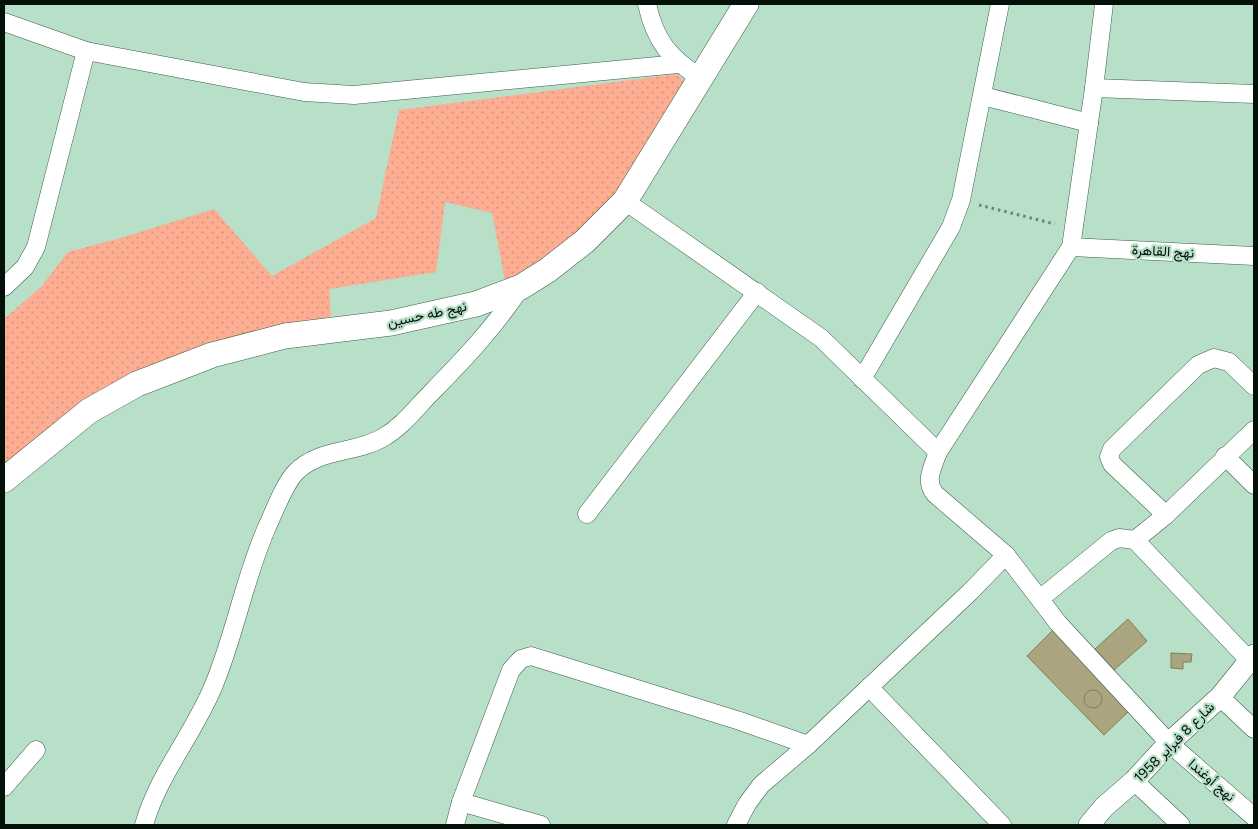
<svg xmlns="http://www.w3.org/2000/svg" width="1258" height="829" viewBox="0 0 1258 829" font-family="Figtree,Vazirmatn,sans-serif">
  <style>
    .grass { fill: url(#grass-dots) }
    .building { fill: #aaa47f; stroke: #837d59 }
    .lines { fill: none; stroke-linecap: round; stroke-linejoin: round }
    .minor-casing { stroke: #3a5d4a; stroke-width: 19 }
    .tertiary-casing { stroke: #3a5d4a; stroke-width: 22 }
    .secondary-casing { stroke: #3a5d4a; stroke-width: 26 }
    .path { stroke: #688473; stroke-width: 3; stroke-dasharray: 2.5 4; stroke-linecap: butt }
    .minor { stroke: #fff; stroke-width: 18 }
    .tertiary { stroke: #fff; stroke-width: 21 }
    .secondary { stroke: #fff; stroke-width: 25 }
    .labels { text-anchor: middle; stroke-width: 4.5; stroke-linejoin: round; paint-order: stroke }
    .street-label { font-size: 14px; fill: #041109; stroke: #b8dfc8 }
  </style>
  <defs>
    <pattern id="grass-dots" width="8" height="8" patternUnits="userSpaceOnUse" patternTransform="scale(1.25)"><rect width="8" height="8" fill="#fdad92"/><path d="M2 2h.1M6 6h.1" fill="none" stroke="#d7947d" stroke-width="1.8" stroke-linecap="round"/></pattern>
  </defs>
  <rect width="100%" height="100%" fill="#b8dfc8"/>
  <polygon class="grass" points="677,74 693,90 620,199 544,269 506,286 492,213 445,202 436,272 329,289 331,316 245,336 4,472 4,319 41,287 68,252 121,238 214,209 272,276 376,218 399,110"/>
  <g class="building">
    <polygon points="1128,619 1147,641 1114,670 1095,649"/>
    <polygon points="1053,630 1131,709 1104,735 1027,656"/>
    <polygon points="1171,653 1192,654 1191,662 1183,662 1183,669 1171,668"/>
    <circle cx="1093" cy="699" r="9"/>
  </g>
  <g class="lines">
    <defs>
      <g id="minor">
        <path d="M647,4C655,41 670,59 701,78"/>
        <polyline points="4,22 86,51 304,92 354,95 678,64"/>
        <polyline points="1094,88 1254,94"/>
        <polyline points="983,96 1089,123"/>
        <polyline points="625,201 821,338 938,452 1071,247 1094,88 1104,4"/>
        <polyline points="1071,247 1254,256"/>
        <polyline points="4,287 25,267 36,247 86,51"/>
        <polyline points="862,379 951,227 961,200 1000,4"/>
        <path d="M938,452C933,467 924,481 935,494L1006,555L1058,623L1169,743L1254,817"/>
        <polyline points="1225,456 1254,485"/>
        <polyline points="587,514 757,292"/>
        <polyline points="1166,515 1112,464 1109,457 1112,449 1198,365 1214,358 1229,362 1254,386"/>
        <polyline points="1135,540 1166,515 1254,430"/>
        <polyline points="1041,598 1111,541 1119,538 1135,540 1249,660"/>
        <polyline points="869,687 1002,825"/>
        <polyline points="1220,697 1254,729"/>
        <polyline points="1134,781 1181,825"/>
        <polyline points="4,787 36,750"/>
        <polyline points="461,802 541,825"/>
        <path d="M144,825C158,775 193,735 213,687C235,635 244,579 267,527C274,512 284,485 295,473C318,448 356,454 384,437C403,426 416,408 431,393C466,357 493,329 521,287"/>
        <polyline points="455,825 461,802 511,670 521,659 531,656 740,721 808,745"/>
        <polyline points="736,825 747,804 761,785 808,745 970,592 1006,555"/>
      </g>
      <polyline id="tertiary" points="1089,825 1104,807 1134,781 1169,743 1220,697 1254,655"/>
      <polyline id="secondary" points="4,480 89,411 137,384 212,355 285,336 391,323 476,304 521,287 548,270 585,241 625,201 746,4"/>
    </defs>
    <use href="#minor" class="minor-casing"/>
    <use href="#tertiary" class="tertiary-casing"/>
    <use href="#secondary" class="secondary-casing"/>
    <polyline class="path" points="979,205 1055,224"/>
    <use href="#minor" class="minor"/>
    <use href="#tertiary" class="tertiary"/>
    <use href="#secondary" class="secondary"/>
  </g>
  <g class="labels">
    <g class="street-label">
      <text transform="translate(1163 251) rotate(3)" y="5">نهج القاهرة</text>
      <text transform="translate(427 314) rotate(-12)" y="5">نهج طه حسين</text>
      <text transform="translate(1174 742) rotate(-45)" y="5">شارع 8 فبراير 1958</text>
      <text transform="translate(1212 780) rotate(41)" y="5">نهج أوغندا</text>
    </g>
  </g>
  <rect width="1258" height="829" fill="none" stroke="#041109" stroke-width="10"/>
</svg>
